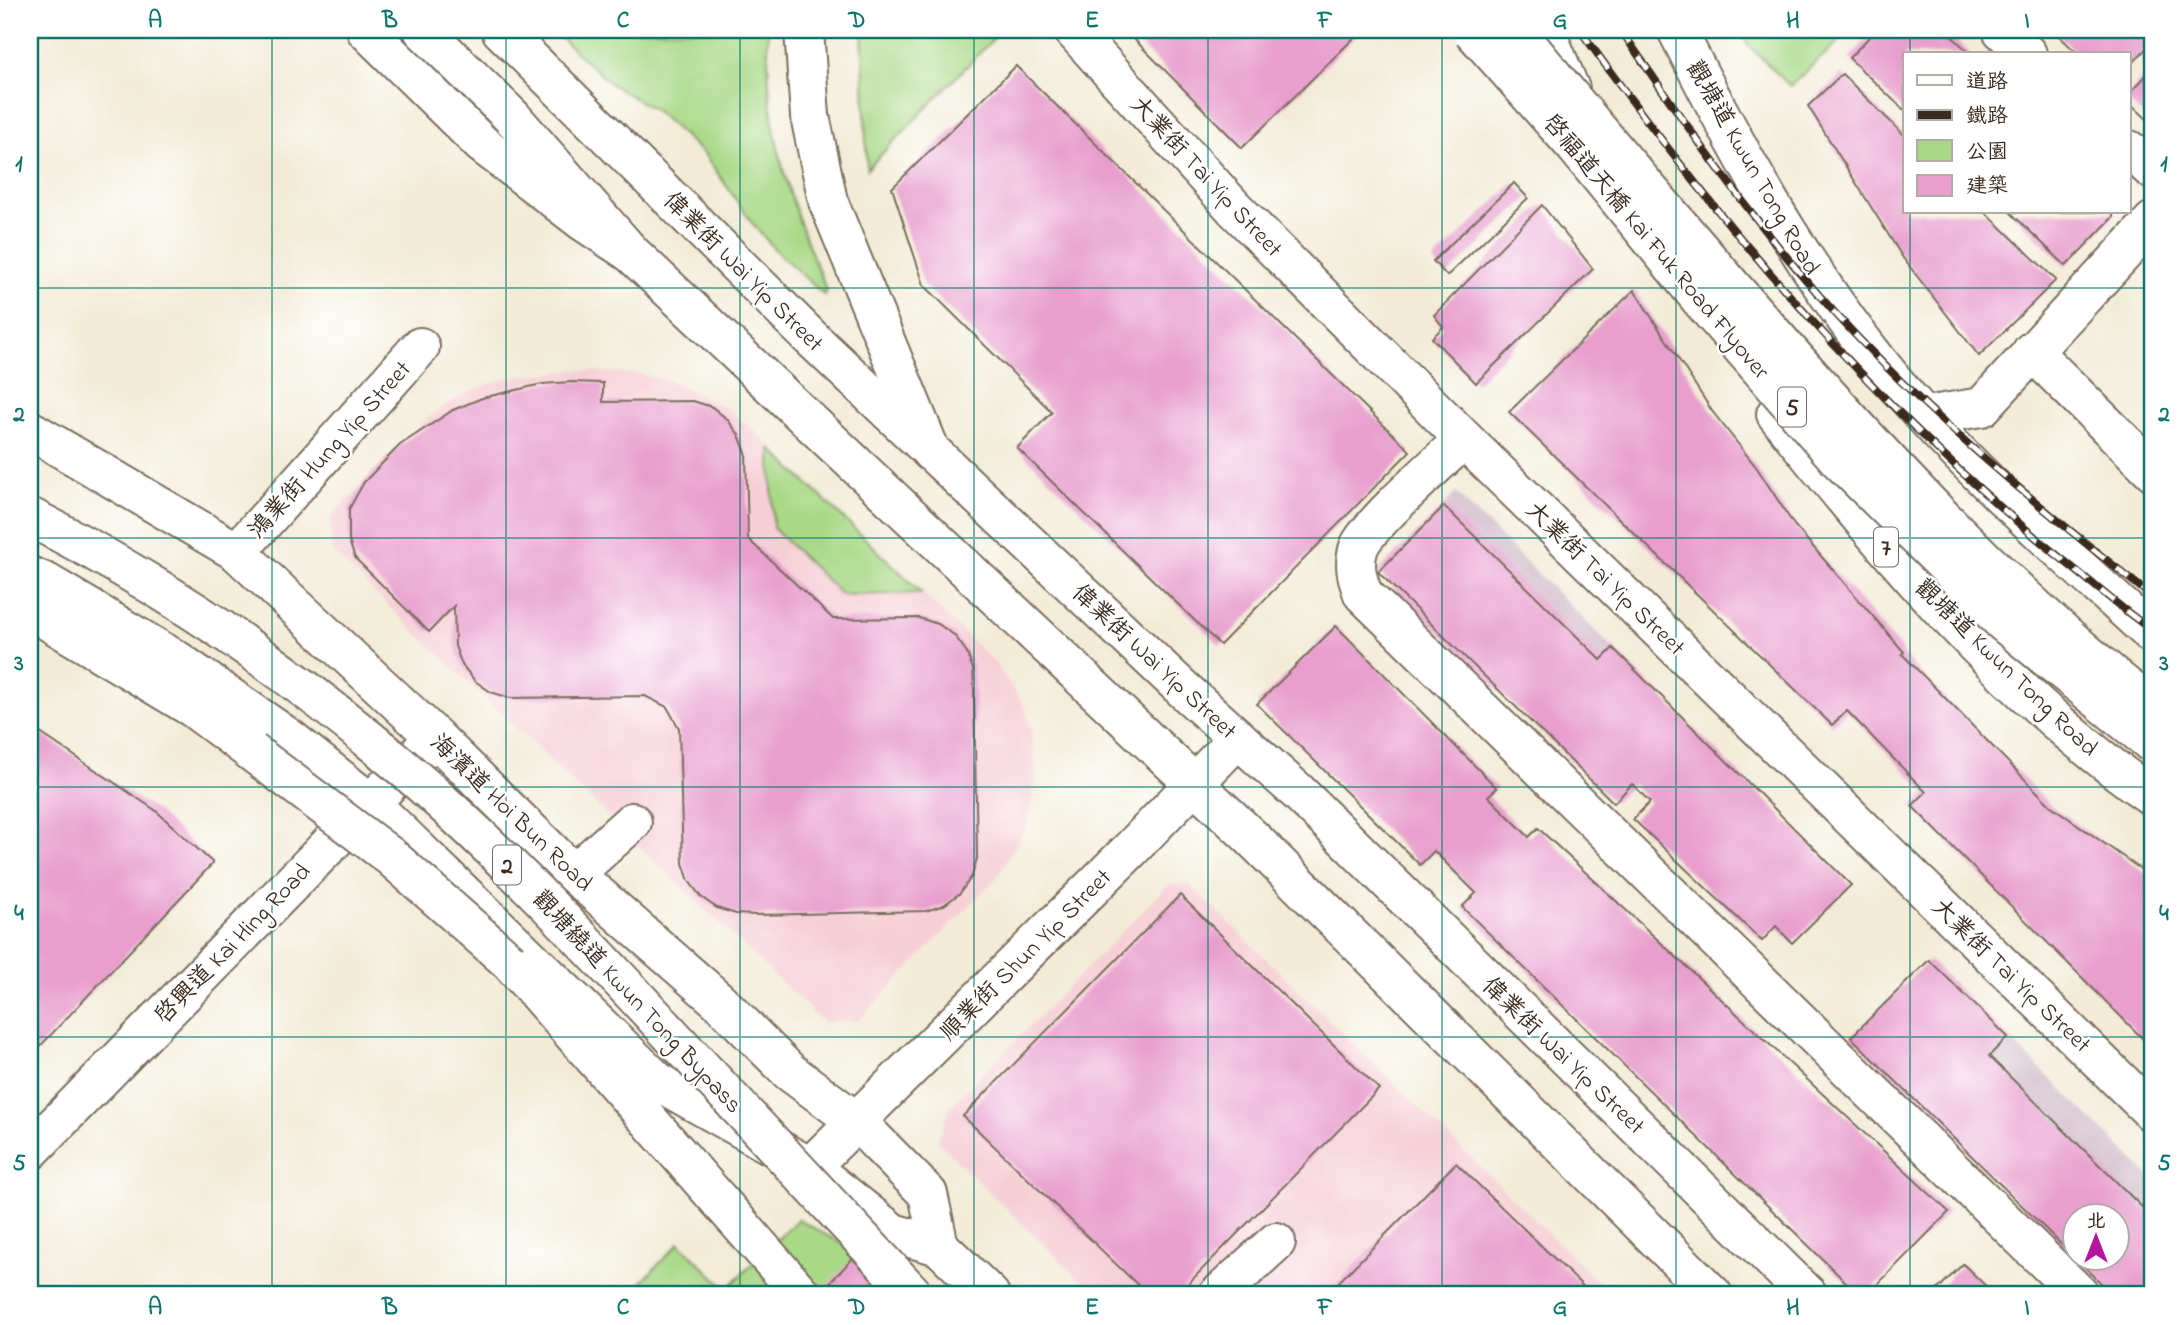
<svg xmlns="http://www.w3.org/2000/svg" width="2183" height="1325" viewBox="0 0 2183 1325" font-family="'Indie Flower','LXGW WenKai TC',sans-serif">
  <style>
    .built { fill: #f6cfd6 }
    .industrial { fill: #d1bdc9 }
    .green { fill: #a9d987; stroke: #728252; stroke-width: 2 }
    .building { fill: #e89fce }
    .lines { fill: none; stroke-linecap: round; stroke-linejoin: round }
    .minor-casing { stroke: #7b6e5f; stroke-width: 42 }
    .major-casing { stroke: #7b6e5f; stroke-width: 42 }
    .highway-casing { stroke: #7b6e5f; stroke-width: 42 }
    .minor { stroke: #fff; stroke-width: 38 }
    .major { stroke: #fff; stroke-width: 38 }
    .highway { stroke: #fff; stroke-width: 38 }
    .rail-casing { stroke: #3b2a1e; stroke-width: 8 }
    .rail { stroke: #fff; stroke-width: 5; stroke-dasharray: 16; stroke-linecap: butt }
    .highway-bridge-casing { stroke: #7b6e5f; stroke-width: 42; stroke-linecap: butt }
    .highway-bridge { stroke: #fff; stroke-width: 38 }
    .grid { fill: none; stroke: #0f766e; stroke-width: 2; stroke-opacity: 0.55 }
    .labels { text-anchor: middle; stroke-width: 5; stroke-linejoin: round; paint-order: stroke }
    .shield { fill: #fff; stroke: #766a62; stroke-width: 2 }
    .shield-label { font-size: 23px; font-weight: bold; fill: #3b2a1e }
    .street-label { font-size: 24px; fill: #3b2a1e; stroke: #fff }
    .neatline { fill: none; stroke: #0f766e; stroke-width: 2.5 }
    .grid-label { font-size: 23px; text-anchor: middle; font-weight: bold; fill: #0f766e }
  </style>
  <rect width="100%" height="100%" fill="#fff"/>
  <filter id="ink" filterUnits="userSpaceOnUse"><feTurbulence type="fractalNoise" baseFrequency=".0143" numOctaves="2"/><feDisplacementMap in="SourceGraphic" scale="14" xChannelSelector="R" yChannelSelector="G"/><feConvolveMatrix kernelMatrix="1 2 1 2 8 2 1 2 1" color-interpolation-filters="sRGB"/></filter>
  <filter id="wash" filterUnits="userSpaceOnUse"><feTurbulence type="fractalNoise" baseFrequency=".00686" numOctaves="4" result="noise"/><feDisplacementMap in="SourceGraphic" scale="28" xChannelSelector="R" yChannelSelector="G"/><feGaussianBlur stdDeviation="1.57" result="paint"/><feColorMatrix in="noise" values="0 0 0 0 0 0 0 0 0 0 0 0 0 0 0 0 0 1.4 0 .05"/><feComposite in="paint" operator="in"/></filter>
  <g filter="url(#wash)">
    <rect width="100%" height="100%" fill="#f2ecd7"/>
    <g class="built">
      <polygon points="572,370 642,374 672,382 726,408 750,427 995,663 1023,704 1031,727 1036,775 1028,821 1018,842 996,878 858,1021 823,1022 331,551 331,516 423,422 449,403 478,388 508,378"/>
      <polygon points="1189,884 1612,1295 1096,1295 937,1141 951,1106 1168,885"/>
    </g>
    <g class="industrial">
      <polygon points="1456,493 1613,648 1536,726 1378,572"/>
      <polygon points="2008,1037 2153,1179 2153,1295 2113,1295 2076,1259 2116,1258 2116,1216 2074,1216 2074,1257 1930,1115"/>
    </g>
    <g class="green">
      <path d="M552,30H768C768,53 768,77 770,100C777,166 801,230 827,291L824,295L776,251L752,223L705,155L656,111L611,84Z"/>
      <polygon points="862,30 996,30 999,33 867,169"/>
      <polygon points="1740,30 1851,30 1790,86 1747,44"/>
      <polygon points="771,449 922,593 842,595 773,528"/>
      <polygon points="798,1219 858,1253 902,1295 629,1295 679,1243 727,1289"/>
    </g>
    <g id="blocks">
      <g class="building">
        <polygon points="1125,30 1362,30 1242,148"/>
        <polygon points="1876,30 1945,30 1971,54 1905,54 1905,111 1849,58"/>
        <polygon points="2061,30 2153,30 2153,41 2129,67 2129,54 2078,54 2057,34"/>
        <polygon points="1016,66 1410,451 1220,645 1017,448 1052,412 924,285 892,188"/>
        <polygon points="2153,68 2153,125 2129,102 2129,94"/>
        <polygon points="1842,74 1905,136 1905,212 1985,212 2056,280 1979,356 1903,258 1808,106"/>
        <polygon points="1514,183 1528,198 1447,276 1433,261"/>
        <polygon points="1542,205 1593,269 1476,383 1432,338 1443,327 1434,315"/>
        <polygon points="2010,212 2113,212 2113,217 2066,266"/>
        <polygon points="1634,290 1712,411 1757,468 1794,525 1904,652 1902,654 2050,805 2153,878 2153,1049 1912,806 1926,792 1847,711 1832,725 1509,412"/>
        <polygon points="572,382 603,383 603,402 693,401 712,407 727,419 739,435 746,453 748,539 833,619 919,618 938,624 954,635 966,651 973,669 974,689 977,858 972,876 960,893 944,905 926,911 756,915 736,914 717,908 701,897 689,881 683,863 679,728 667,707 645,696 510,698 491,692 475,681 462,665 455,646 454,606 429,632 355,558 349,541 349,509 364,482 400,445 453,410 482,398 542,384"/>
        <polygon points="1444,506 1601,660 1613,648 1851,885 1792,943 1776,926 1762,941 1633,819 1650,802 1632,784 1614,803 1378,572"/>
        <polygon points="1336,626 1497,788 1488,796 1529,837 1538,828 1949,1212 1867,1295 1859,1295 1462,907 1476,893 1434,851 1420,865 1257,704"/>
        <polygon points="30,726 155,810 213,863 30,1057"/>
        <polygon points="1180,895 1379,1089 1177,1295 1148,1295 963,1116"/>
        <polygon points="1929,960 2008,1037 1989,1056 2153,1218 2153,1295 2113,1295 2076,1258 2116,1258 2117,1216 2075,1216 2074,1257 1851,1037"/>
        <polygon points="1456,1163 1592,1295 1326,1295"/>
        <polygon points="858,1253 902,1295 818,1295"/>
        <polygon points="1963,1264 1995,1295 1932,1295"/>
      </g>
    </g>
  </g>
  <g filter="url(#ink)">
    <use href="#blocks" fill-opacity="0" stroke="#7b6e5f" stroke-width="2"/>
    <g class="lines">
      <defs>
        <g id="minor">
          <polyline points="1073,30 1235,209 1464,439 2153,1113"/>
          <polyline points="2002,30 2027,54"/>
          <polyline points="2129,150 2153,170"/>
          <polyline points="2032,351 2153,471"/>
          <polyline points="1925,416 1982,407 2153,221"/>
          <path d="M1464,439C1443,459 1367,526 1359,547C1353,564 1357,578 1363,594L2080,1295"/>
          <polyline points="237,552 420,347"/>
          <polyline points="574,874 632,822"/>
          <polyline points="30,1151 435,737"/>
          <polyline points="1218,1295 1276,1242"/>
        </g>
        <g id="major">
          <polyline points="423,30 512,117 631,253 1252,838 1713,1295"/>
          <polyline points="501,30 811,338 1184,690 1298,792 1808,1295"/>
          <polyline points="30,430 237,552 435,737 574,874 719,1001 790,1072 857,1122 928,1194 939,1246"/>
          <polyline points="30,576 47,583 178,661 289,738 369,802 657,1081 810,1167 893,1233 939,1246 990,1295"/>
          <polyline points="810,1167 1130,850 1238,738"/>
        </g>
        <g id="highway">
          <polyline points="366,30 482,144 584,222 631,253"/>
          <polyline points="804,30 810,116 828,201 931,452"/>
          <polyline points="1545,30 1570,89"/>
          <path d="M1677,30C1745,167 1821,302 1924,416C1995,494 2076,564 2153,635"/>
          <path d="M1776,414C1887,553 2006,695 2153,797"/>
          <polyline points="30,610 193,708 252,752"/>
          <polyline points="510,962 802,1295"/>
        </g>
      </defs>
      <use href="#minor" class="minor-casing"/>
      <use href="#major" class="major-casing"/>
      <use href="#highway" class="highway-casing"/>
      <use href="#minor" class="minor"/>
      <use href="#major" class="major"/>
      <use href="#highway" class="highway"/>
      <defs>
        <g id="rail">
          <path d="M1580,30C1724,231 1884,418 2078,572C2103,592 2127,613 2153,631"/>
          <path d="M1621,30C1678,114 1736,197 1801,274C1903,396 2029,499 2153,597"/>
        </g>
      </defs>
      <use href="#rail" class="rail-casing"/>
      <use href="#rail" class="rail"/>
      <defs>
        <g id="highway-bridge">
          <polyline points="1472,30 1575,146 1700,299 1839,460 2004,623 2153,744"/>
          <path d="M1516,30C1584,116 1656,198 1727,281C1859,433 1994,583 2153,708"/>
          <path d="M30,517C154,580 270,657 377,746C484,834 580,936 674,1038C754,1124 834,1210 914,1295"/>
          <polyline points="252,752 391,857 510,962"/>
        </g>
      </defs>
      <use href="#highway-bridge" class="highway-bridge-casing"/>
      <use href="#highway-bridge" class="highway-bridge"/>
    </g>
  </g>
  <path class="grid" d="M272,30V1295M506,30V1295M740,30V1295M974,30V1295M1208,30V1295M1442,30V1295M1676,30V1295M1910,30V54M1910,212V1295M30,288H2153M30,538H2153M30,787H2153M30,1037H2153"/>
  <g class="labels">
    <g class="shield">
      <rect x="1778" y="387.5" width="28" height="39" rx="5"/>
      <rect x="1874" y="527.5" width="24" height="39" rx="5"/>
      <rect x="493" y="845.5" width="28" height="39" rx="5"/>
    </g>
    <g class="shield-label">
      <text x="1792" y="415">5</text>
      <text x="1886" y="555">7</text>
      <text x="507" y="873">2</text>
    </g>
    <g class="street-label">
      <text transform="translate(1754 167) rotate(60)" y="8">觀塘道 Kwun Tong Road</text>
      <text transform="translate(1207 176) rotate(47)" y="8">大業街 Tai Yip Street</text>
      <text transform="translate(1657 246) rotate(50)" y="8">啓福道天橋 Kai Fuk Road Flyover</text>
      <text transform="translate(744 271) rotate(45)" y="8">偉業街 Wai Yip Street</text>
      <text transform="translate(329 449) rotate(-48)" y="8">鴻業街 Hung Yip Street</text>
      <text transform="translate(1606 578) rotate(44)" y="8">大業街 Tai Yip Street</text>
      <text transform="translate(1155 661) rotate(43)" y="8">偉業街 Wai Yip Street</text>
      <text transform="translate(2007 667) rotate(44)" y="8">觀塘道 Kwun Tong Road</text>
      <text transform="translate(512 812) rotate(44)" y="8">海濱道 Hoi Bun Road</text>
      <text transform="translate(232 943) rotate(-46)" y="8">啓興道 Kai Hing Road</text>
      <text transform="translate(1025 954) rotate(-45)" y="8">順業街 Shun Yip Street</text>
      <text transform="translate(2012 975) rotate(44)" y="8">大業街 Tai Yip Street</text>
      <text transform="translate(638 1001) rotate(47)" y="8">觀塘繞道 Kwun Tong Bypass</text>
      <text transform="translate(1564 1055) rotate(44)" y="8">偉業街 Wai Yip Street</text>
    </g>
  </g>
  <rect width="2183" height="1325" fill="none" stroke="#fff" stroke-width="77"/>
  <rect x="1903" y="52" width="228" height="161" fill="#ffffff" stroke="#b1aaa5" stroke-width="2"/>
  <rect x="1917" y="75" width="35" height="10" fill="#ffffff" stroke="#b1aaa5" stroke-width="2"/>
  <text x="1966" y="88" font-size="21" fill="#3b2a1e">道路</text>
  <rect x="1917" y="110" width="35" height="10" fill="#3b2a1e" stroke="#b1aaa5" stroke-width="2"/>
  <text x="1966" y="122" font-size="21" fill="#3b2a1e">鐵路</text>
  <rect x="1917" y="140" width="35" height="21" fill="#a9d987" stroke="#b1aaa5" stroke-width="2"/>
  <text x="1966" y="158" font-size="21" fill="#3b2a1e">公園</text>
  <rect x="1917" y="175" width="35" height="21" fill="#e89fce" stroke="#b1aaa5" stroke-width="2"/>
  <text x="1966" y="192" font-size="21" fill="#3b2a1e">建築</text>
  <g transform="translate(2096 1237)"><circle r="33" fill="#ffffff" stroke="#b1aaa5" stroke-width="2"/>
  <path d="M0-5L12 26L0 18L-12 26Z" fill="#b5179e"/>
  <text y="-10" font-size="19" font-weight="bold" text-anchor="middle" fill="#3b2a1e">北</text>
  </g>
  <rect x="38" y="38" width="2106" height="1248" class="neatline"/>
  <g class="grid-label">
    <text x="155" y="27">A</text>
    <text x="390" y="27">B</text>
    <text x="623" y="27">C</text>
    <text x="857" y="27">D</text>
    <text x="1092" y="27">E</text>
    <text x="1325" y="27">F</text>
    <text x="1560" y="27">G</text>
    <text x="1793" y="27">H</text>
    <text x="2027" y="27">I</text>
    <text x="19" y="171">1</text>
    <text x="2164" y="171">1</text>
    <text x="19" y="421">2</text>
    <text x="2164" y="421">2</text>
    <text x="19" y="670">3</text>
    <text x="2164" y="670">3</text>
    <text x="19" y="920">4</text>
    <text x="2164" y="920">4</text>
    <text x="19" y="1170">5</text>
    <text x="2164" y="1170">5</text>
    <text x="155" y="1314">A</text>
    <text x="390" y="1314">B</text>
    <text x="623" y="1314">C</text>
    <text x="857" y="1314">D</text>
    <text x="1092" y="1314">E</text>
    <text x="1325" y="1314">F</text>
    <text x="1560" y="1314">G</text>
    <text x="1793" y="1314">H</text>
    <text x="2027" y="1314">I</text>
  </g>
</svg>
